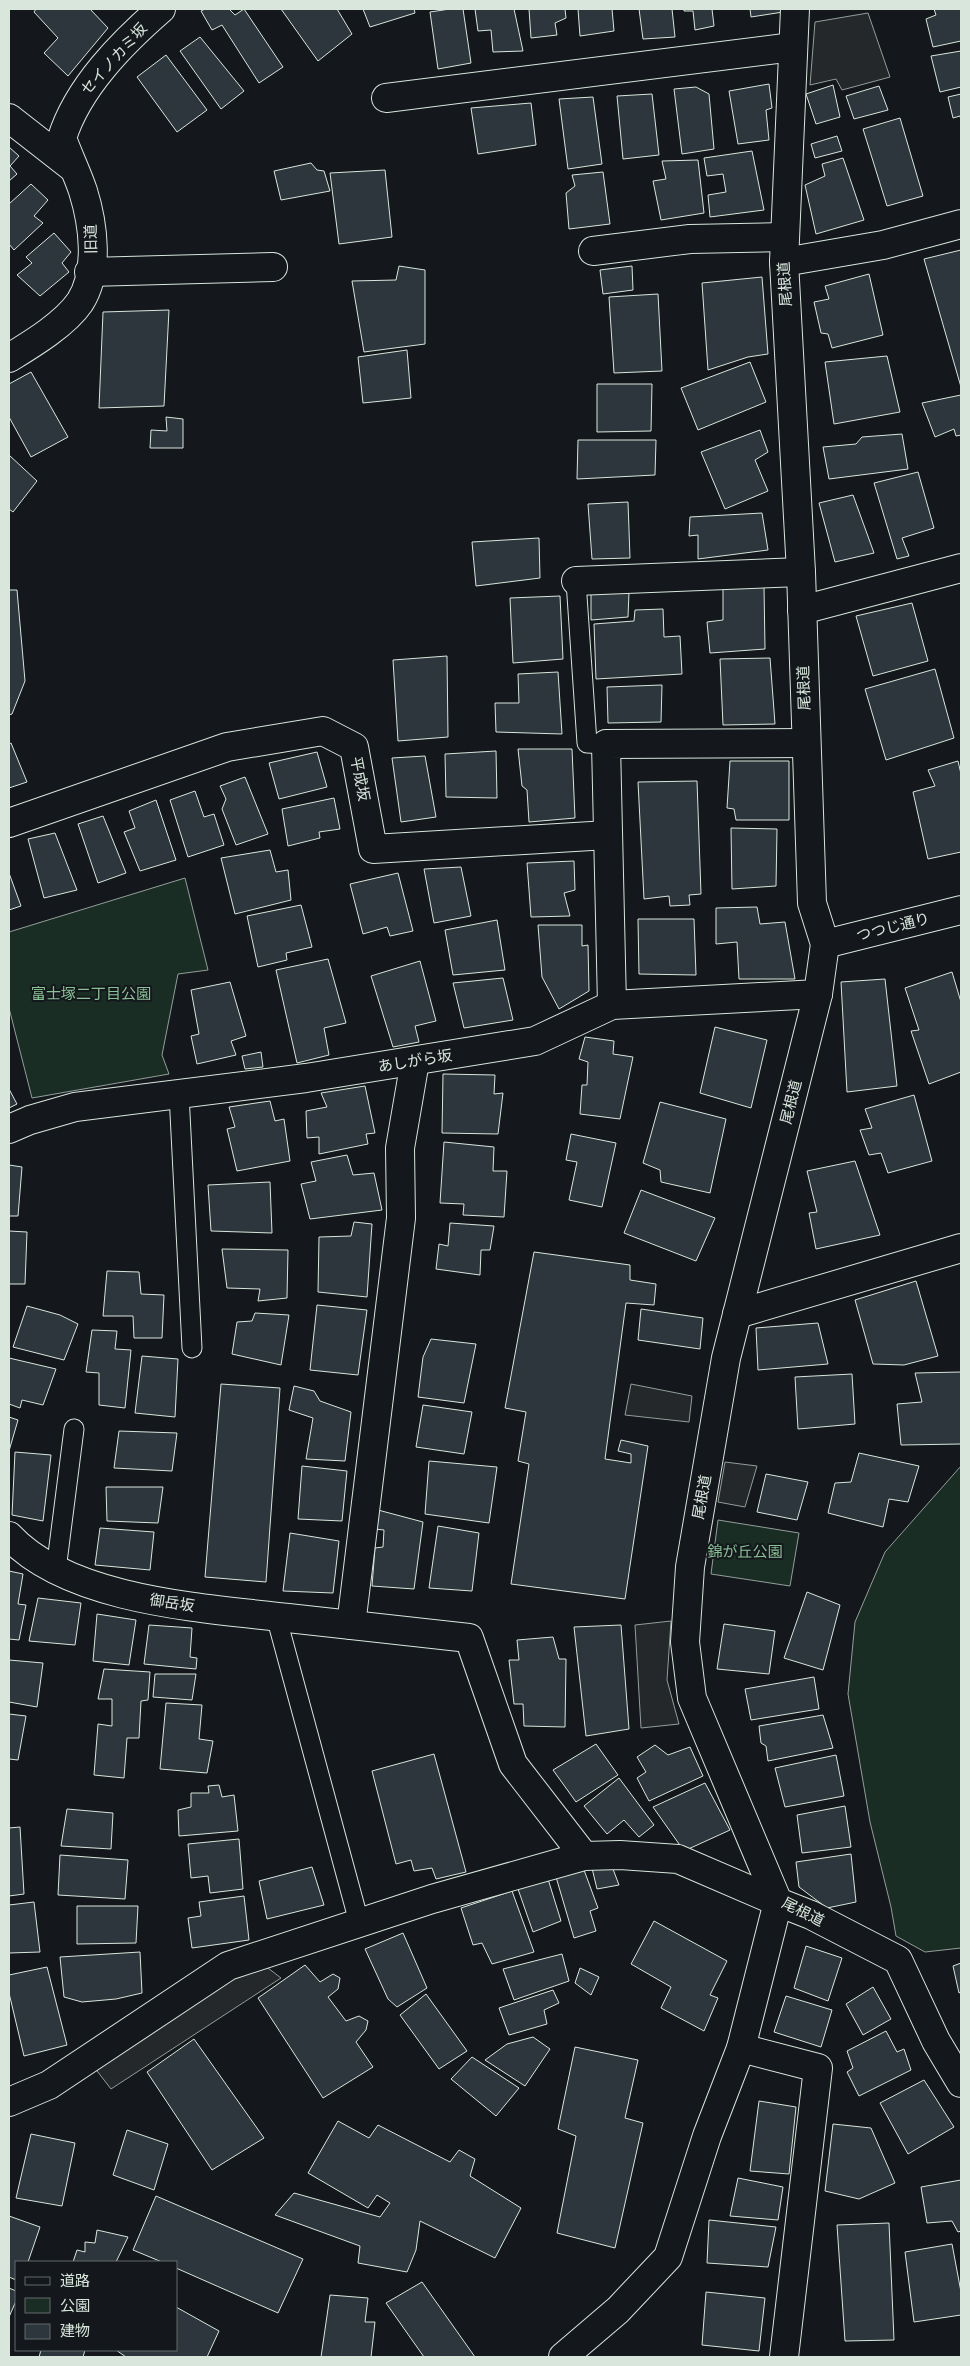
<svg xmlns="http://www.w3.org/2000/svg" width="970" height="2366" viewBox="0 0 970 2366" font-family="'Source Sans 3','Noto Sans JP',sans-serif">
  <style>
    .green { fill: #1a2d24; stroke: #939e99 }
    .parking { fill: #24282b; stroke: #939e99 }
    .building { fill: #2c363c; stroke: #d8e6dc }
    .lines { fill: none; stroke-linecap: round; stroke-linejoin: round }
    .service-casing { stroke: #d8e6dc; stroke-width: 21 }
    .minor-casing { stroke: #d8e6dc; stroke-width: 30 }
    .service { stroke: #14181c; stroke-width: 19 }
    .minor { stroke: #14181c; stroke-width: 28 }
    .labels { text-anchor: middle; stroke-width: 4; stroke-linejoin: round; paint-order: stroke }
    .street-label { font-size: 15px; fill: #d8e6dc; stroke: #14181c }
    .park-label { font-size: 15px; fill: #8ac095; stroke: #14181c }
  </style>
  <rect width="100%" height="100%" fill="#14181c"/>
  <g class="green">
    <polygon points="185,878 208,970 178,974 162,1055 169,1074 32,1098 9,1008 9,932"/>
    <polygon points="961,1466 961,1948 925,1952 896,1936 891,1907 870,1822 848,1694 855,1622 885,1552"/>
    <polygon points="718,1520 799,1533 790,1586 711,1574"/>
  </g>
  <g class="parking">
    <polygon points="868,13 890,77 842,90 836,79 810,85 815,22"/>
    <polygon points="631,1384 692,1396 689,1422 625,1415"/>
    <polygon points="725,1462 757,1466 745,1507 718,1502"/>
    <polygon points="671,1621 667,1680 679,1724 641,1728 635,1625"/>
    <polygon points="264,1965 281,1978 111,2089 94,2067 216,1982"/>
  </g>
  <g class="building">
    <polygon points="36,9 90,9 108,28 68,76 44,53 58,38 34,12"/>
    <polygon points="205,9 229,9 235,15 244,9 283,67 259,83 222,25 212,30 201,11"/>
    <polygon points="281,9 337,9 352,34 318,61"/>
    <polygon points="363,9 414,9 415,13 370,27"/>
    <polygon points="450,9 463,9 471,63 438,69 430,12"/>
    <polygon points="475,9 514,9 523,51 493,52 491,30 478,31"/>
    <polygon points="529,9 565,9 566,18 555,23 557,35 531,38"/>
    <polygon points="578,9 612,9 614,31 580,36"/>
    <polygon points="639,9 672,9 675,37 643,39"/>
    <polygon points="684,9 712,9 714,26 695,30 693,11 684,11"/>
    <polygon points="750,9 782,9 783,12 751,17"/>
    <polygon points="934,9 961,9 961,41 933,47 926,19 936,15"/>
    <polygon points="200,37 244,91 221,109 180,51"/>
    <polygon points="961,51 961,87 940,92 931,56"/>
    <polygon points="166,55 207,110 177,132 137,77"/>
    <polygon points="769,84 772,108 766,110 769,140 738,144 729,91"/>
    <polygon points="833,85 840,117 816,124 806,94"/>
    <polygon points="879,86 888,110 854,119 846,96"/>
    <polygon points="696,87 709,94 714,149 682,154 674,89"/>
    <polygon points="652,94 659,155 623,159 617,96"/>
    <polygon points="961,94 961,120 960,116 953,118 948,97"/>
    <polygon points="593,97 602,164 568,169 559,99"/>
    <polygon points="531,103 536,145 478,154 471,108"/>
    <polygon points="900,118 923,196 887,206 863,129"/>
    <polygon points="837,136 842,151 815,158 811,144"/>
    <polygon points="9,147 19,156 10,166 17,174 9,181"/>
    <polygon points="752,151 764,210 710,217 708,195 726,192 723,174 707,176 704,158"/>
    <polygon points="843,158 864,220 816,234 805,185 825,176 822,164"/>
    <polygon points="698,160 704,213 661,220 653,181 666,179 662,161"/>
    <polygon points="311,163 317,170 324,171 330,191 281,200 274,171"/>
    <polygon points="385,170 392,237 339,244 330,173"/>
    <polygon points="603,172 610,224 569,229 566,193 575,186 572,175"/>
    <polygon points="31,184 48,200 34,216 43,223 14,250 9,244 9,204"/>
    <polygon points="54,233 71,252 62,263 69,272 40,296 17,275 32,263 26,257"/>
    <polygon points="961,250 961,387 924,259"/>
    <polygon points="399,266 425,270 425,344 364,352 352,281 396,280"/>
    <polygon points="632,266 633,290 603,294 600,270"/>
    <polygon points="869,274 883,335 832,348 828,334 821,333 814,302 829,299 825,286"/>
    <polygon points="762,277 768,354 748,357 708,370 702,283"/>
    <polygon points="658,294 662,371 614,373 609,297"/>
    <polygon points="169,310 164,406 99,408 103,312"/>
    <polygon points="407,350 411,398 363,403 358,357"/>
    <polygon points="887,356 900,412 834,424 825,362"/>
    <polygon points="750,362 766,402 698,430 681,388"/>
    <polygon points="31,372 68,437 31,457 9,417 9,384"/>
    <polygon points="597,384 652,384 651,431 597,432"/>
    <polygon points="961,395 961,435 956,436 954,429 935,437 922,403"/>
    <polygon points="166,417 183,419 183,448 150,448 151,430 167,431"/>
    <polygon points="760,430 768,452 755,460 768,491 725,509 701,452"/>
    <polygon points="902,434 908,469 829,479 823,447 856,444 862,437"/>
    <polygon points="578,440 656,440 655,475 577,479"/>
    <polygon points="9,455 37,481 13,512 9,509"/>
    <polygon points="918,472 934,528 902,538 909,556 897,559 874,483"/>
    <polygon points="853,495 874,553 835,562 819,503"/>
    <polygon points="628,502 630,558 592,559 588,504"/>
    <polygon points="762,513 768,550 698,559 698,535 689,536 690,517"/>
    <polygon points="539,538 540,578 476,586 472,542"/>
    <polygon points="723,587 764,587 765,649 710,653 707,622 723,620"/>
    <polygon points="9,590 17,590 25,681 12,714 9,715"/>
    <polygon points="591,592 629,592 628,617 591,620"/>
    <polygon points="560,596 563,659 513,663 510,598"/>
    <polygon points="912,603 928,661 873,676 856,616"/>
    <polygon points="663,609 664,637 680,636 682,674 596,679 594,624 634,621 635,610"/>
    <polygon points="447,656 448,737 398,741 393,660"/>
    <polygon points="770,658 775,724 723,725 720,659"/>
    <polygon points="935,669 954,738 886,760 865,689"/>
    <polygon points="558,672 562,734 496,732 495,703 519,703 518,674"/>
    <polygon points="662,685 661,722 608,723 607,687"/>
    <polygon points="11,743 27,782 9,788 9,744"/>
    <polygon points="518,749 572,749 575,818 529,822 527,790 522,786"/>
    <polygon points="496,751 497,798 446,797 445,754"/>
    <polygon points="317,752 327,787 279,799 269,763"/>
    <polygon points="425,756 436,817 401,822 392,758"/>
    <polygon points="730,761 789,761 789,820 736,820 734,809 727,808"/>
    <polygon points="958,761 961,774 961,852 928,859 913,792 935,786 928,770"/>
    <polygon points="245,777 268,834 236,845 222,809 226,799 220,786"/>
    <polygon points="697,781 701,894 689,895 690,905 670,906 669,896 644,899 638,782"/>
    <polygon points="195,791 204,817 214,814 224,845 188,857 170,800"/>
    <polygon points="334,798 340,829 319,832 320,838 288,846 282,809"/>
    <polygon points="156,800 176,860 140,871 124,832 135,828 129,811"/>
    <polygon points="103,816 126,873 98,883 78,824"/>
    <polygon points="731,828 777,829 776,886 732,889"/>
    <polygon points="55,833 77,890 44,898 28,839"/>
    <polygon points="270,850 276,872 288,870 291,900 235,914 221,858"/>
    <polygon points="574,861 575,890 564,893 570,916 531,917 527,863"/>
    <polygon points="461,867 471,916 434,923 424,869"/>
    <polygon points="9,873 21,906 9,910"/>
    <polygon points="398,873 413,931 390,936 387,927 363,934 350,884"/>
    <polygon points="301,905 312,947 286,953 287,960 258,967 247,916"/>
    <polygon points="757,907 760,924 785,922 795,979 739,979 737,942 716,944 716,908"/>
    <polygon points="638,919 694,919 696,975 639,974"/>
    <polygon points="497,920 505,970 453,975 445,930"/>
    <polygon points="538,925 582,925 582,946 588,945 589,991 559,1009 542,977"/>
    <polygon points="328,959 346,1023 324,1028 329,1055 297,1063 276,970"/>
    <polygon points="420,961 436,1021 415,1026 419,1042 393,1047 371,976"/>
    <polygon points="952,972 961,1002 961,1072 929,1084 911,1031 919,1030 905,988"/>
    <polygon points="503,978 513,1020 464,1028 453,983"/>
    <polygon points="885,979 897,1086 847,1092 841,982"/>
    <polygon points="230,982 246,1036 231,1041 236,1055 197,1064 191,1036 199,1034 191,990"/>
    <polygon points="715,1027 767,1040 751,1108 700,1093"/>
    <polygon points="585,1037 614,1041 613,1054 633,1057 620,1119 580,1114 582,1085 587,1085 588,1062 579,1059"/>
    <polygon points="261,1052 263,1067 245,1069 242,1056"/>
    <polygon points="443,1074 495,1075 494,1094 503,1093 498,1134 442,1133"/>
    <polygon points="365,1086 375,1133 366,1134 368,1144 319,1154 319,1137 307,1138 306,1111 327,1107 321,1093"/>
    <polygon points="9,1089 17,1104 9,1108"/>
    <polygon points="914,1095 932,1161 888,1173 881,1153 869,1155 860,1130 872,1128 865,1109"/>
    <polygon points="270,1101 275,1121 284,1119 290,1161 237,1171 227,1129 235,1127 229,1107"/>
    <polygon points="660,1102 726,1119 710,1193 661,1182 660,1170 643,1163"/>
    <polygon points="571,1134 616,1143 602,1207 569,1200 577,1162 566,1160"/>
    <polygon points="444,1142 494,1147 493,1171 507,1171 504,1217 463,1215 464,1204 440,1203"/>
    <polygon points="347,1155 353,1175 374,1173 382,1210 310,1219 301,1184 316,1181 311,1162"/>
    <polygon points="855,1161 880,1235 816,1249 809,1213 817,1212 807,1171"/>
    <polygon points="9,1165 22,1167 18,1216 9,1216"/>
    <polygon points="270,1182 272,1233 211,1231 208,1185"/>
    <polygon points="641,1190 715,1218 696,1261 624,1233"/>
    <polygon points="354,1222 372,1224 367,1297 318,1292 319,1237 351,1236"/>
    <polygon points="450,1223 494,1226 490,1250 481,1250 480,1275 436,1269 439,1244 448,1246"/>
    <polygon points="9,1231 27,1232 25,1284 9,1284"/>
    <polygon points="222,1249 288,1250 287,1298 258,1301 260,1289 227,1288"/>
    <polygon points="534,1252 630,1265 630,1280 656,1284 654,1305 626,1303 605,1459 631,1463 631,1454 618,1451 621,1440 648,1446 625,1599 511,1584 529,1464 518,1461 526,1412 505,1408"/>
    <polygon points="107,1271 139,1272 141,1294 164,1295 162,1338 134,1338 133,1316 103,1316"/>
    <polygon points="916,1281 938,1356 904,1365 873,1364 855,1300"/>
    <polygon points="317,1305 367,1310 358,1375 310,1370"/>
    <polygon points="27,1306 60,1315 78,1324 64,1360 13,1347"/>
    <polygon points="641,1309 703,1318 700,1349 638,1340"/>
    <polygon points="255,1313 289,1315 281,1365 232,1354 237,1322 252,1321"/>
    <polygon points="818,1323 828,1364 758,1370 756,1328"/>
    <polygon points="92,1330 117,1331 115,1349 131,1350 125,1408 99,1405 99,1373 86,1372"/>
    <polygon points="431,1339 476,1344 464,1403 418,1397 423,1357"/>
    <polygon points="142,1356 178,1359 175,1417 135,1413"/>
    <polygon points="9,1358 56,1369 43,1405 22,1400 20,1408 9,1404"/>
    <polygon points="961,1372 961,1444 901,1445 897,1404 922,1402 915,1373"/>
    <polygon points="852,1374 855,1424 798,1429 795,1377"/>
    <polygon points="221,1384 280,1388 266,1582 205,1577"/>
    <polygon points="294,1386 314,1391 320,1401 351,1412 345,1461 306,1459 313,1418 289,1410"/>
    <polygon points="423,1405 472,1412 464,1454 416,1447"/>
    <polygon points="9,1417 18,1420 9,1451"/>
    <polygon points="119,1431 177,1433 172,1471 114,1468"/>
    <polygon points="15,1452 51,1455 43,1521 12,1515"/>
    <polygon points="859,1453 919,1466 908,1502 889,1499 883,1527 828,1513 835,1483 851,1482"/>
    <polygon points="429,1461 497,1467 489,1523 425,1514"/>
    <polygon points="302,1466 347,1471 342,1521 298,1519"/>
    <polygon points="766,1474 808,1482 797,1520 757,1512"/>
    <polygon points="106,1487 163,1487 158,1523 107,1521"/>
    <polygon points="378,1510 423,1522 414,1589 372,1586 375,1548 383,1547 384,1530 374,1529"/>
    <polygon points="438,1526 479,1533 472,1591 429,1588"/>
    <polygon points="100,1528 154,1532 150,1570 95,1565"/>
    <polygon points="290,1533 339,1541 333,1593 283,1591"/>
    <polygon points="9,1571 23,1574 18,1604 26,1605 19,1640 9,1639"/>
    <polygon points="807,1592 840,1605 823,1670 784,1658"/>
    <polygon points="38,1598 81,1603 75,1645 29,1641"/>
    <polygon points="97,1614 136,1620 129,1665 93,1661"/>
    <polygon points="724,1624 775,1631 769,1674 717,1669"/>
    <polygon points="149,1625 192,1628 190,1657 197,1658 196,1669 144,1664"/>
    <polygon points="621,1625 629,1729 586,1736 574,1627"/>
    <polygon points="553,1637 559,1659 566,1659 565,1727 524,1726 523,1704 514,1704 509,1660 519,1660 517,1640"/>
    <polygon points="9,1660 43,1663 37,1707 9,1702"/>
    <polygon points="104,1669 150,1672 148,1700 141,1701 139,1738 127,1738 124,1778 94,1775 98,1724 112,1726 112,1699 98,1699"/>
    <polygon points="155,1674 196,1674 192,1700 153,1697"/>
    <polygon points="814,1677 819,1709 751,1720 745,1689"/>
    <polygon points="166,1703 202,1705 199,1739 213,1741 207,1773 160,1769"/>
    <polygon points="9,1714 26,1716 18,1760 9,1759"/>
    <polygon points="823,1715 833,1748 768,1761 766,1746 761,1743 759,1726"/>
    <polygon points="596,1744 618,1775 576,1802 553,1770"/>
    <polygon points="655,1745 668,1755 690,1747 703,1776 649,1801 637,1778 646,1772 637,1757"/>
    <polygon points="434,1754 466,1872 436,1879 432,1868 414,1871 411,1860 396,1864 372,1771"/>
    <polygon points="836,1755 844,1796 785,1807 775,1768"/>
    <polygon points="619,1778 654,1825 639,1837 624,1820 607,1834 584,1806"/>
    <polygon points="705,1783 730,1830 684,1851 653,1807"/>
    <polygon points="219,1785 222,1797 234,1795 238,1831 179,1836 178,1810 191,1807 191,1793 209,1793 208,1786"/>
    <polygon points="845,1806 851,1847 802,1853 797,1815"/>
    <polygon points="67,1809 113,1813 111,1849 61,1846"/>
    <polygon points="20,1827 24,1894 9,1896 9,1828"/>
    <polygon points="239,1839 243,1889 210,1893 208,1876 191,1878 188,1844"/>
    <polygon points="851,1854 856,1902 827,1908 799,1887 796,1862"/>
    <polygon points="60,1855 128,1860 125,1899 58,1895"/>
    <polygon points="610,1861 619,1885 597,1889 591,1864"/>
    <polygon points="312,1867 324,1905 267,1919 259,1881"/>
    <polygon points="584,1870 598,1908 590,1911 596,1931 574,1938 556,1877"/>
    <polygon points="548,1879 561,1921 533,1932 518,1889"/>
    <polygon points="512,1891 534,1952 492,1964 482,1943 473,1945 461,1908"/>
    <polygon points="244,1896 249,1940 192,1948 188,1918 201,1916 199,1902"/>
    <polygon points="34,1902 40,1952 9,1953 9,1905"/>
    <polygon points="77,1906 138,1906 136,1943 77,1944"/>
    <polygon points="654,1921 727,1961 710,1995 718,1998 704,2031 661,2008 671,1987 631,1964"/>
    <polygon points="403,1933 427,1988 397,2007 388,1999 365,1949"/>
    <polygon points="806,1946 842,1958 828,2001 794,1988"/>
    <polygon points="140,1952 142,1993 116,1999 82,2002 64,1997 60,1957"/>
    <polygon points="562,1954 569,1981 514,2000 503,1969"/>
    <polygon points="961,1963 961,1992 959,1993 953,1966"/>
    <polygon points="305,1965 320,1982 333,1974 340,1978 338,1989 328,1997 346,2021 359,2016 368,2021 366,2030 356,2042 373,2067 323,2098 258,1998"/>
    <polygon points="47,1967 67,2045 24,2056 9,1993 9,1975"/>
    <polygon points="580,1968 599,1977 591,1995 575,1983"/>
    <polygon points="873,1987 891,2019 863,2035 846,2004"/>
    <polygon points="553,1990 559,2003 544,2010 547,2024 509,2035 499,2008"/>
    <polygon points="426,1994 467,2051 439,2069 400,2015"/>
    <polygon points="786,1996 832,2010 821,2047 774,2032"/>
    <polygon points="886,2031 897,2052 904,2049 911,2070 859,2096 847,2072 853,2068 847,2051"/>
    <polygon points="533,2037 550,2049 525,2086 485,2060 507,2044"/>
    <polygon points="194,2039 264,2138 212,2170 147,2072"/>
    <polygon points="575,2047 638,2060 625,2118 643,2123 615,2248 557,2233 576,2136 558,2129"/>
    <polygon points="472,2057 519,2088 496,2116 451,2079"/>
    <polygon points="924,2080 954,2127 908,2154 880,2103"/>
    <polygon points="759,2101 796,2107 789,2174 750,2171"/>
    <polygon points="338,2121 369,2138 378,2125 450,2162 459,2150 475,2159 470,2176 521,2208 495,2258 420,2221 416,2250 407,2272 358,2263 360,2246 275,2215 294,2193 380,2217 390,2203 377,2195 368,2208 308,2173"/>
    <polygon points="833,2124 871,2128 895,2183 859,2199 825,2191"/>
    <polygon points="127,2130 168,2144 154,2190 113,2175"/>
    <polygon points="31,2134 75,2143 62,2206 16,2198"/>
    <polygon points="738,2178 783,2187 778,2220 730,2216"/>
    <polygon points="961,2180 961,2231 958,2232 952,2221 927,2223 921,2187"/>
    <polygon points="156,2196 303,2259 278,2313 176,2268 176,2262 162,2262 133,2250"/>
    <polygon points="9,2216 40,2227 28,2262 16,2262 16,2280 9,2277"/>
    <polygon points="709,2220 776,2227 768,2267 707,2263"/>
    <polygon points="889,2223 894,2340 845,2341 837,2225"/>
    <polygon points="97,2230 128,2237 116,2262 73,2262 77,2250 85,2252 85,2242 95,2243"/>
    <polygon points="952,2244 961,2292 961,2315 914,2322 905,2252"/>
    <polygon points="422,2282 475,2357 424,2357 386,2303"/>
    <polygon points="9,2288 16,2291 16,2301 9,2317"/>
    <polygon points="706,2292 765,2298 759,2351 702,2345"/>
    <polygon points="330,2295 368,2298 365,2322 375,2322 371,2357 321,2357"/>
    <polygon points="176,2307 219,2331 207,2357 126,2357 116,2350 176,2350"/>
    <polygon points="41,2350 85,2350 83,2357 39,2357"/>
  </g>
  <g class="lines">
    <defs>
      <g id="service">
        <polyline points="576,581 587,743 606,744"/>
        <polyline points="179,1094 192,1348"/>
        <polyline points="56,1570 74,1429"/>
        <polyline points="276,1616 359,1922"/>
      </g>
      <g id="minor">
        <polyline points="795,9 784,262 801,572 812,903 825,944 818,994 726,1358 690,1567 685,1642 692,1698 778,1902 811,1915 898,1960 936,2041 961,2083"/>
        <polyline points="386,98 793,47"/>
        <polyline points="9,118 73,168"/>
        <polyline points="593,251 690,239 785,237"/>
        <polyline points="784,262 883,245 961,224"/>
        <polyline points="89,272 273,267"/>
        <path d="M9,358C32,344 65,324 80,302C100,271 93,223 83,191C77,173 68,155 62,138C78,87 122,43 161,9"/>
        <polyline points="576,581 801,572"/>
        <polyline points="802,610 961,568"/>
        <polyline points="9,823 227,747 323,731 354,747 373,849 608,835"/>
        <polyline points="825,944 961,910"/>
        <polyline points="612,1005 606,744 806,743"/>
        <polyline points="9,1129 30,1120 75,1107 306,1078 535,1041 612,1005 818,994"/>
        <polyline points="737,1314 961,1248"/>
        <path d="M9,1536C69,1601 204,1608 288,1618C348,1625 409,1631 469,1638L513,1764L584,1856"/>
        <polyline points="351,1625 401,1218 400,1148 415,1061"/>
        <polyline points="741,2048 818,2068 784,2357"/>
        <polyline points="9,2102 49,2085 228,1966 432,1899 584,1856 620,1855 678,1859 778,1902 741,2048 707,2136 668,2257 618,2310 563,2357"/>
      </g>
    </defs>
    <use href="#service" class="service-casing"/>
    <use href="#minor" class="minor-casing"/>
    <use href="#service" class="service"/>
    <use href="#minor" class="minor"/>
  </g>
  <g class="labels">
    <g class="street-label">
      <text transform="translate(114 59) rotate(-48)" y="5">セイノカミ坂</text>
      <text transform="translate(91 239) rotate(-91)" y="5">旧道</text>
      <text transform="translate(785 284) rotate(-93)" y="5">尾根道</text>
      <text transform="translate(804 688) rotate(-92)" y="5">尾根道</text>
      <text transform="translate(360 779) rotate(79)" y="5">平成坂</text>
      <text transform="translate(893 927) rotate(-14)" y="5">つつじ通り</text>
      <text transform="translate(415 1061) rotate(-9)" y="5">あしがら坂</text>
      <text transform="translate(791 1102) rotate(-76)" y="5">尾根道</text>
      <text transform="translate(702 1497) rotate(-80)" y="5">尾根道</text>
      <text transform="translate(172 1603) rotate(9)" y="5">御岳坂</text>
      <text transform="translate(803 1912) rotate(27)" y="5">尾根道</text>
    </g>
    <g class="park-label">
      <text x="91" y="999">富士塚二丁目公園</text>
      <text x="745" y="1557">錦が丘公園</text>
    </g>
  </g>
  <rect width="970" height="2366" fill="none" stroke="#d8e6dc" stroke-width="20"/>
  <rect x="15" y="2261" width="162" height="90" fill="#14181c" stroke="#626a69"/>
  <rect x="25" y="2277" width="25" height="8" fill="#14181c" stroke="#626a69"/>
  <text x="60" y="2286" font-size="15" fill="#d8e6dc">道路</text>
  <rect x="25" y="2298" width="25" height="15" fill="#1a2d24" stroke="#626a69"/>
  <text x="60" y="2311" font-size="15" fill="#d8e6dc">公園</text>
  <rect x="25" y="2324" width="25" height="15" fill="#2c363c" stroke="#626a69"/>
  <text x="60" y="2336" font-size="15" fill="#d8e6dc">建物</text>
</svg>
